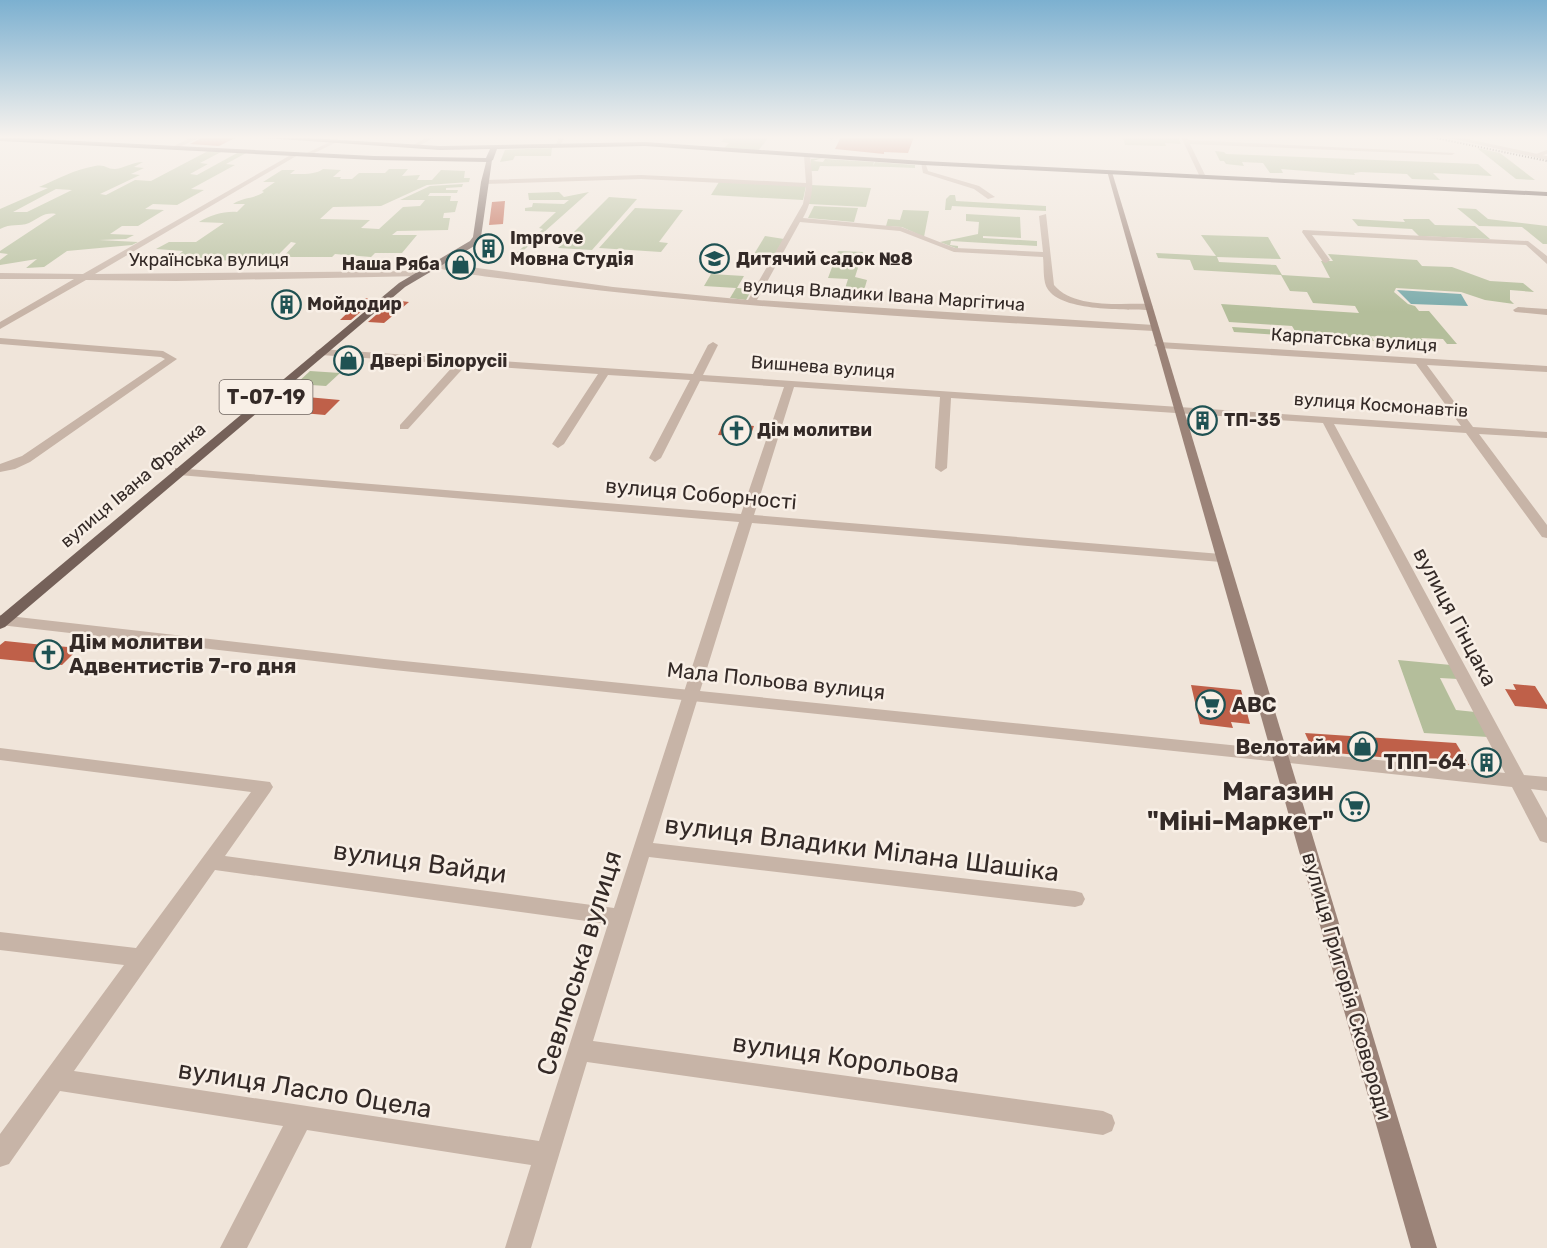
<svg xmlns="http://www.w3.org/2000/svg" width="1547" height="1248" viewBox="0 0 1547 1248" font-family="Rubik,sans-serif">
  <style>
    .green { fill: #b4be9b; fill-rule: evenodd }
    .water { fill: #7babab }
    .building { fill: #bf6049 }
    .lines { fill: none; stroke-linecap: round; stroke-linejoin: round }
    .minor { fill: #c7b4a7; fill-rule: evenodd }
    .tertiary { fill: #c7b4a7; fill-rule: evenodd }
    .secondary { fill: #9b8378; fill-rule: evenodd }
    .primary { fill: #756159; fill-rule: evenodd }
    .trunk { fill: #64524c; fill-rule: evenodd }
    .rail { stroke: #342a27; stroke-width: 2; stroke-dasharray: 1 2; stroke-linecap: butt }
    .labels { text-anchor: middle; stroke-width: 5; stroke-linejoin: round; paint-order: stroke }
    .far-poi-label { font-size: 18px; font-weight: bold; fill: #342a27; stroke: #f8efe6; text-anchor: start }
    .far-street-label { font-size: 18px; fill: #342a27; stroke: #f8efe6 }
    .shield { fill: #f8efe6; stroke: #6f6560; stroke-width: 1.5 }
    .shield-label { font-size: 20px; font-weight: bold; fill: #342a27 }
    .street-label { font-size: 21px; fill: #342a27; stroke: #f8efe6 }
    .poi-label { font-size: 21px; font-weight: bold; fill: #342a27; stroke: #f8efe6; text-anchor: start }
    .near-poi-label { font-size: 26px; font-weight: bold; fill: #342a27; stroke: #f8efe6; text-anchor: end }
    .near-street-label { font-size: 26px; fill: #342a27; stroke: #f8efe6 }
  </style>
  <rect width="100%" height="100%" fill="#f0e5da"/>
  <g class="green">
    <polygon points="726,137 769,137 758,151 724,148 729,143 721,142"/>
    <polygon points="1123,137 1178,137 1181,144 1165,143 1166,146 1125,145"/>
    <polygon points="552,148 551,156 515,156 513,160 500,162 505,150"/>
    <polygon points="1477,148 1500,153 1535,180 1516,179"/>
    <path d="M208,151L221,152L200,163L208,164L190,174L197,175L237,153H246L226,164L235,165L191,189L204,190L177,205L153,204L145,209L164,210L138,226H122L110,234L134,235L126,239L99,240L138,242L132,245L67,251L44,267L26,268L37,259L0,265V260L8,254L0,253V251L56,214C44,212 40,218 29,223C19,227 11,223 0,229V209L48,188L39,187C60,178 73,170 95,166C106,164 105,169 115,169C125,168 132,162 143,162L134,167L144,168L131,174L140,175L100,194L106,195L135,180L151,181ZM56,189L72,190L27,212H13Z"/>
    <polygon points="1215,151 1224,152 1226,154 1478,164 1492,176 1433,173 1440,180 1412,179 1407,174 1361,172 1354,173 1355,175 1281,169 1283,173 1270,173 1263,163 1242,162 1244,166 1226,164 1224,161 1220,161"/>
    <path d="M822,158L813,161L823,162L825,159L874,162L873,166L875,162L915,165V168C882,166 852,167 820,166L818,171H811V159Z"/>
    <path d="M323,169L341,170L333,177H341L340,179H352L359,173H385L389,169H408L402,176L420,175L417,180H432L441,170L465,171L464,178H470L469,182L427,185L381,206L333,207L320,219L370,220L361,228L379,229L403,207L420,206L425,200H400L430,186L463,184L462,187L446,188V190H458L457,193H430L428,196H451L450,201H458L455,212L444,213L443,218H450L448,230L397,231L392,235H417L402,253H375L371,257L335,254L332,257H283L296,243L291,242L275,258L237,257L234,260L210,261L213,258L172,261L183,251L156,249L169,242H196L224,223L199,222C210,215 225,211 237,212L245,204H233C243,197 254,199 264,192L262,191L275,182H263L282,170H295L290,174C299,174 316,175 323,169Z"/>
    <polygon points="719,182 806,186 803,200 711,195"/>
    <polygon points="811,185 871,188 866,207 809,204"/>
    <polygon points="559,192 564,197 589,192 516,257 512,257 543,229 539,228 556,212 525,211 525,208 532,207 533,203 564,204 569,200 529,200 528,193"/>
    <polygon points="950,195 955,195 956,201 1046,206 1046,211 952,206 951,210 945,210 946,199"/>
    <polygon points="609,197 637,199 592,250 558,248"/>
    <polygon points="814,206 858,208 854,222 808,218"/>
    <polygon points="635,208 683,210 659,242 668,243 661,252 599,248"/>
    <polygon points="1457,208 1476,209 1488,219 1547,226 1547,244 1543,244 1522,227 1479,226"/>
    <polygon points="903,210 929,211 924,237 902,227 886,226 888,219 900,220"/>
    <polygon points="966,214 1020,217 1021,238 983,236 983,238 1037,241 1037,246 951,241 950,245 958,246 958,249 940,242 978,234 979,222 966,221"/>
    <polygon points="1352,219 1405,222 1403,219 1429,219 1435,225 1475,226 1490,239 1419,236 1412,229 1358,226"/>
    <polygon points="1201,235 1268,237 1281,259 1217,257 1219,262 1276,265 1282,275 1330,278 1321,261 1333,261 1328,254 1417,260 1422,266 1452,267 1490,281 1523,283 1534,292 1510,290 1510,300 1514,304 1485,300 1461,292 1396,288 1394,292 1408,304 1415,306 1419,311 1429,311 1457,344 1447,344 1443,339 1421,338 1424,342 1371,336 1374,341 1234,332 1232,327 1295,331 1292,326 1229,322 1221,304 1359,313 1355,306 1313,303 1307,292 1290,291 1281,275 1194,270 1190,260 1158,258 1156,253 1216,256"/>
    <polygon points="765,236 784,239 768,265 748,264"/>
    <polygon points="838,251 863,252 855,277 867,280 863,294 844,292 848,279 828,278"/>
    <polygon points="711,274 744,276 737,288 752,289 746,300 730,298 736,288 704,286"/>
    <polygon points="310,371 340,373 326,386 296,384"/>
    <polygon points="1398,660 1451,665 1458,679 1440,678 1456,710 1475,712 1488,737 1424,733"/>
  </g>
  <polygon class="water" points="1397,290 1461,294 1468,306 1411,304"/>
  <g class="building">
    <polygon points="203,137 237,137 219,146 190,144"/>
    <polygon points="841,137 914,137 908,153 884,152 884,154 835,149"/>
    <polygon points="505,201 503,224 489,225 492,202"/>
    <polygon points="363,298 376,299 351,320 340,320"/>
    <polygon points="393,300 409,302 384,323 368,322"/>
    <polygon points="285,395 340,400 325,415 269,410"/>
    <polygon points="723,423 754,426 750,437 718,435"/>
    <polygon points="5,641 34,644 79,648 62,665 0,659 0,645"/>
    <polygon points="1513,684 1535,686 1547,705 1547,709 1515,706 1505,689 1516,690"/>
    <polygon points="1191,685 1241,690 1250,724 1231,722 1233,728 1200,724"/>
    <polygon points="1305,733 1456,743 1469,765 1313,751"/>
  </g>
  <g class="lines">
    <g class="minor">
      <polygon points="192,137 201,137 175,149 170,148"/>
      <polygon points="427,137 435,137 415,148 410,147"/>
      <polygon points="828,137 834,137 834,138 831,140"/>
      <polygon points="1181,137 1187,137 1189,140 1455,153 1452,155 1190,144 1206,177 1203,179 1200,177"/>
      <polygon points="332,141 337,142 310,155 305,154"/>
      <polygon points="1547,150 1547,154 1536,157 1533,155"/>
      <polygon points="296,152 298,155 95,274 419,271 422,272 422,276 176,281 86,280 0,329 0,322 74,279 0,279 0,273 83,274"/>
      <path d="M807,154L810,156C813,179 815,197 803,218L901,227L955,248L1043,252L1039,216L1046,214L1054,285C1074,309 1120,303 1148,304L1153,307L1148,310C1124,309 1057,312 1046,286C1043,278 1044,266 1043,257L954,252L900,231L800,222L757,300L1154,325L1159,328L1154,331C951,320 748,309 546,284C526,281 442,273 430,265L434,262L613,287L748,300L803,204L806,187L641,179L484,184L481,182L484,180L641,175L806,183L804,156Z"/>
      <polygon points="921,162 925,162 928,171 979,186 995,197 988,199 974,189 923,173"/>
      <polygon points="1303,230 1528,241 1547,256 1547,264 1526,245 1312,235 1330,260 1326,263 1323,262 1302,232"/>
      <polygon points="1518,307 1547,309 1547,315 1515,312 1513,310"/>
      <polygon points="0,338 163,351 177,359 30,462 15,469 0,472 0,464 22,456 165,359 161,357 0,344"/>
      <path d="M713,342L718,345L703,375L1461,426L1416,364L1159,348L1154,345L1159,342L1547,366V372L1427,365L1473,427L1547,432V438L1479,434L1547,525V538L1542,537L1466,433L1334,424L1524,775L1547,777V791L1531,789L1547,818V843L1540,841L1512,787L1280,762L1274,760L1271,756L1274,752L1280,750L1505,773L1323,423L951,398L947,468L941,472L935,468L940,397L794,387L754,515L1221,554L1228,558L1221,562L752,523L653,843L1075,891L1082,893L1085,899L1082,905L1075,907L649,857L593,1041L1103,1111L1112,1115L1115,1123L1112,1131L1103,1135L587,1062L531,1248H505L531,1165L307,1130L247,1248H220L283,1126L60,1091L9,1164L0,1167V1134L124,965L0,950V932L136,948L251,792L0,760V748L270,782L273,787L270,792L225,856L614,908L739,522L179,475L175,474V468L741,514L784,387L700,381L661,458L655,462L649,458L690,380L608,375L564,444L558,448L552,444L598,374L466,365L408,429H400V425L455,364L320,355L315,352L320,349L693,374L708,345ZM215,870L608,924L539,1141L74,1071Z"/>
    </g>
    <g class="tertiary">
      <polygon points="559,137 565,137 559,147 555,147"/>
      <polygon points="1445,137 1458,137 1547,156 1547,160"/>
      <polygon points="0,615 384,659 1280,750 1286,752 1289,756 1286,760 1280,762 384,669 0,625"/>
    </g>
    <polygon class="secondary" points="1107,171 1112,172 1437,1248 1411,1248"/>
    <polygon class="primary" points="487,159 492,160 481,237 476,245 405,287 5,627 0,629 0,616 399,283 470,241 473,237 481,182"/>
    <polygon class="trunk" points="0,137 374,156 486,158 490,149 440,150 249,137 292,137 440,146 645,142 923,161 1547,192 1547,196 923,165 645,146 497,149 493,160 489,162 374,160 0,141"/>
    <polyline class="rail" points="1431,137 1547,161"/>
  </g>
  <linearGradient id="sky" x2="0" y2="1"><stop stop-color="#7cb0d0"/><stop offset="0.44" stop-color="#f8f3ee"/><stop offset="1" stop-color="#f8f3ee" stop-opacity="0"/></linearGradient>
  <rect width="1547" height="312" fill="url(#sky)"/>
  <defs>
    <symbol id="building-ring" viewBox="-11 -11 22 22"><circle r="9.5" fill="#f8efe6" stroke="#1f5253" stroke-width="1.5"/><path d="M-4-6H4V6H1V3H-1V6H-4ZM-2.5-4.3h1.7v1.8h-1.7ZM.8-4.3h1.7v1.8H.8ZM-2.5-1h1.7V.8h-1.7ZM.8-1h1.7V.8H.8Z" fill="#1f5253"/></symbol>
    <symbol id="school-ring" viewBox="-11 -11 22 22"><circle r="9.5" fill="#f8efe6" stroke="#1f5253" stroke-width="1.5"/><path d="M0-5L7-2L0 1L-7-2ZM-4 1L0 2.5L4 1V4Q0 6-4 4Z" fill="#1f5253"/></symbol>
    <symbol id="shop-ring" viewBox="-11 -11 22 22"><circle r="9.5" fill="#f8efe6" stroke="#1f5253" stroke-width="1.5"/><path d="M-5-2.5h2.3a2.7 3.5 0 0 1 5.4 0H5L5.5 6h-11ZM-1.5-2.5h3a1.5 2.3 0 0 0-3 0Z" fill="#1f5253"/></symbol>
    <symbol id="church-ring" viewBox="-11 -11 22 22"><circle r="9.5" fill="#f8efe6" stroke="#1f5253" stroke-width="1.5"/><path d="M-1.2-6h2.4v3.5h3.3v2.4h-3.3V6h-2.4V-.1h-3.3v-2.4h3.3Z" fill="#1f5253"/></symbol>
    <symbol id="supermarket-ring" viewBox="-11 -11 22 22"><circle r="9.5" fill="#f8efe6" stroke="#1f5253" stroke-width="1.5"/><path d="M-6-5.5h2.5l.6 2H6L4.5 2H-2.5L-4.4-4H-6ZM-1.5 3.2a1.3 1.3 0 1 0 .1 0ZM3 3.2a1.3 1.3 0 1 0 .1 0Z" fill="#1f5253"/></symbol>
  </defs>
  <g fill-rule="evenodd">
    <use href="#building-ring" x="472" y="232" width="33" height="33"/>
    <use href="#school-ring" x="698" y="242" width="33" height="33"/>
    <use href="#shop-ring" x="444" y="248" width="33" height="33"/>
    <use href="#building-ring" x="270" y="288" width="33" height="33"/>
    <use href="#shop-ring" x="332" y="344" width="33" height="33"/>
    <use href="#building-ring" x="1186" y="404" width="33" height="33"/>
    <use href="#church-ring" x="720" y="414" width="33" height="33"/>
    <use href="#church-ring" x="32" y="638" width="33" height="33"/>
    <use href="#supermarket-ring" x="1194" y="688" width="33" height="33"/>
    <use href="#shop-ring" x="1346" y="730" width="33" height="33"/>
    <use href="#building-ring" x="1470" y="746" width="33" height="33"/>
    <use href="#supermarket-ring" x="1338" y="790" width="33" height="33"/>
  </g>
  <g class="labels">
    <g class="far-poi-label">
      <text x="510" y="244">Improve<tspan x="510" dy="21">Мовна Студія</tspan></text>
      <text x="736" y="265">Дитячий садок №8</text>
      <text x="440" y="270" text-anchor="end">Наша Ряба</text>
      <text x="307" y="310">Мойдодир</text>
      <text x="370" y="367">Двері Білорусіі</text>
      <text x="1224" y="426">ТП-35</text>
      <text x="757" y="436">Дім молитви</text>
    </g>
    <g class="far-street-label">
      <text x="209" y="266">Українська вулиця</text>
      <text transform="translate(884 295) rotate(4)" y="6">вулиця Владики Івана Маргітича</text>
      <text transform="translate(1354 340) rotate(4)" y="6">Карпатська вулиця</text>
      <text transform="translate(823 367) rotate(4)" y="6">Вишнева вулиця</text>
      <text transform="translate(1381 405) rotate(4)" y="6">вулиця Космонавтів</text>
      <text transform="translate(133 485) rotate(-40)" y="6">вулиця Івана Франка</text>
    </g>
    <rect class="shield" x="219.5" y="380" width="93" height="34" rx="4.5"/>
    <g class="shield-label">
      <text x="266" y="404">Т-07-19</text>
    </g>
    <g class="street-label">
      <text transform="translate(701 494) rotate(5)" y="7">вулиця Соборності</text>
      <text transform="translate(1455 617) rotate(62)" y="7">вулиця Гінцака</text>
      <text transform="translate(776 681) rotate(6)" y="7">Мала Польова вулиця</text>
      <text transform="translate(1347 986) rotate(74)" y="7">вулиця Григорія Сковороди</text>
    </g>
    <g class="poi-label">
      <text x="69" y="649">Дім молитви<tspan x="69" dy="24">Адвентистів 7-го дня</tspan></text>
      <text x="1232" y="712">ABC</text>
      <text x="1341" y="754" text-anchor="end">Велотайм</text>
      <text x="1466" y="769" text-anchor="end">ТПП-64</text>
    </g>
    <g class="near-poi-label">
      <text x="1334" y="800">Магазин<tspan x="1334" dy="30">"Міні-Маркет"</tspan></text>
    </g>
    <g class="near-street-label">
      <text transform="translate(862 848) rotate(7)" y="9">вулиця Владики Мілана Шашіка</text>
      <text transform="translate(420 862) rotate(8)" y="9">вулиця Вайди</text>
      <text transform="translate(579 963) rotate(-73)" y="9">Севлюська вулиця</text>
      <text transform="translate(846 1058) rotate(8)" y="9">вулиця Корольова</text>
      <text transform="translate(305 1089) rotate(9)" y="9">вулиця Ласло Оцела</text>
    </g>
  </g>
</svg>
